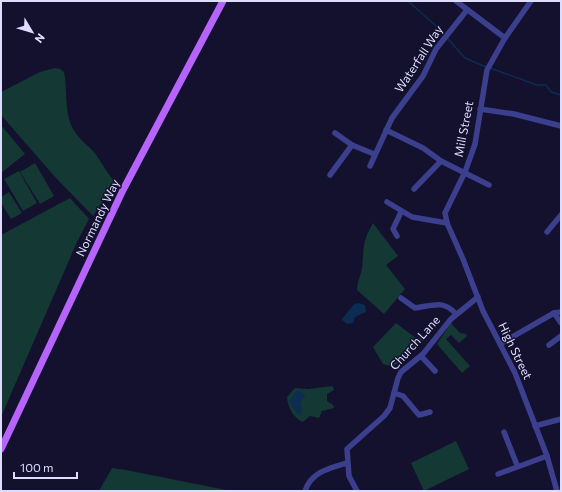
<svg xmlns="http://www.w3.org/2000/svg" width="562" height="492" viewBox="0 0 562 492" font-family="Commissioner,sans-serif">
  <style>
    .green { fill: #143833 }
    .water { fill: #0c2c52 }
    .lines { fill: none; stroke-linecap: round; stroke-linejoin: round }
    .stream { stroke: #0c2c52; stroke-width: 1.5 }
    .minor { stroke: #3b3f8d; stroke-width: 5.5 }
    .major { stroke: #b764ff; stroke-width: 7 }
    .labels { text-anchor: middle; stroke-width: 3; stroke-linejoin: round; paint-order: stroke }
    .street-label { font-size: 12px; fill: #deddff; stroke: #13112d }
  </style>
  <rect width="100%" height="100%" fill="#13112d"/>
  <g class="green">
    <path d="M55,68L60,69L64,72C67,87 65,104 69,119C73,134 83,141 93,151C100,159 106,172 115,182L93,216L56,178L1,115V92L40,72Z"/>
    <polygon points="1,125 25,154 1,173"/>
    <polygon points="35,163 54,196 40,204 20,172"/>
    <polygon points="19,171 37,203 23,211 4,179"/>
    <polygon points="9,192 22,213 11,219 1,203 1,197"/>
    <polygon points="70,198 89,219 77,242 1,417 1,235"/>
    <path d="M373,223L398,256L386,265L405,289L384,314L357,290C357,282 361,275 362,268C364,248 362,242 373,223Z"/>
    <polygon points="396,323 417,339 423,335 425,339 393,367 383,364 373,347"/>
    <polygon points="451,323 460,333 466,334 467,336 459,343 451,335 446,339 470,366 462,373 437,344"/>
    <path d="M333,386L334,390L327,394V401L333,405L334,408L322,411L319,418L310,416L303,422C294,419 287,406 287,397L295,388L308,389Z"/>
    <polygon points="456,441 469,469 424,491 411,463"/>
    <polygon points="112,468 126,470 231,491 99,491"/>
  </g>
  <g class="water">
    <polygon points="358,303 365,305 366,312 355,317 353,323 347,324 342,320 343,318 354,304"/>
    <polygon points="297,391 302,392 305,396 300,403 302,410 300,415 295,411 289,401"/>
  </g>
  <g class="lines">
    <g class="stream">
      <polyline points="408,1 444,33"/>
      <polyline points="448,39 465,58 486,67"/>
      <polyline points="490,68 537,85 546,85 551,92 561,95"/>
    </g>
    <g class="minor">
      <polyline points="456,1 505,38"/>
      <polyline points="531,1 505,38 487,70 475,144 465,172 445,213 447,223 463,259 483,311 515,373 547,456 557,491"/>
      <polyline points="480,109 514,114 561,126"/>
      <polyline points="386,130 423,148 441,161 489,185"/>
      <polyline points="335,133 352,145 374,154"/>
      <polyline points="370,166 392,118 423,76 436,49 467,10"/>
      <polyline points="330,175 352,145"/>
      <polyline points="414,189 441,161"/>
      <polyline points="387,202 412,217 447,223"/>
      <polyline points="547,232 561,215"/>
      <polyline points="397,236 393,229 401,212"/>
      <path d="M401,298L415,308C432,306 443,299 456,314"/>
      <polyline points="554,313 561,323"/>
      <polyline points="500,344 554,313 561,312"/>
      <polyline points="549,345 561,336"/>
      <polyline points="421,356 435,371"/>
      <polyline points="394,393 403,396 419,415 430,412"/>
      <polyline points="535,426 561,419"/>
      <polyline points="504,432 517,465"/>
      <polyline points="498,474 547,456"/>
      <path d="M305,491C311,472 330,468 347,463"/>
      <polyline points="357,491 349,476 347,449 384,416 390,408 398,378 401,372 423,354 451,319 478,297"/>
    </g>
    <polyline class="major" points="1,449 123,190 223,1"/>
  </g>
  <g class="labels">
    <g class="street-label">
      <text transform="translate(419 59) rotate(-57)" y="4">Waterfall Way</text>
      <text transform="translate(464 129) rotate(-79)" y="4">Mill Street</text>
      <text transform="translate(98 218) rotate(-64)" y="4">Normandy Way</text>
      <text transform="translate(415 343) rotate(-48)" y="4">Church Lane</text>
      <text transform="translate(515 351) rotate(64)" y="4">High Street</text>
    </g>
  </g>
  <rect width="562" height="492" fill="none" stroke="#deddff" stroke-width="4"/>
  <g transform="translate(32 32) rotate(128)" stroke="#13112d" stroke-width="3" paint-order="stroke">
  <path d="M0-3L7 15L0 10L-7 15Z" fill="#deddff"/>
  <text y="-6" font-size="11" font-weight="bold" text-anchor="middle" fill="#deddff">N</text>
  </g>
  <path d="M14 472v6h63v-6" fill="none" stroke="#deddff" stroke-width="2"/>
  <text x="20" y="472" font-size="12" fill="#deddff" stroke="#13112d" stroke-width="3" paint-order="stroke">100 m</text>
</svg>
